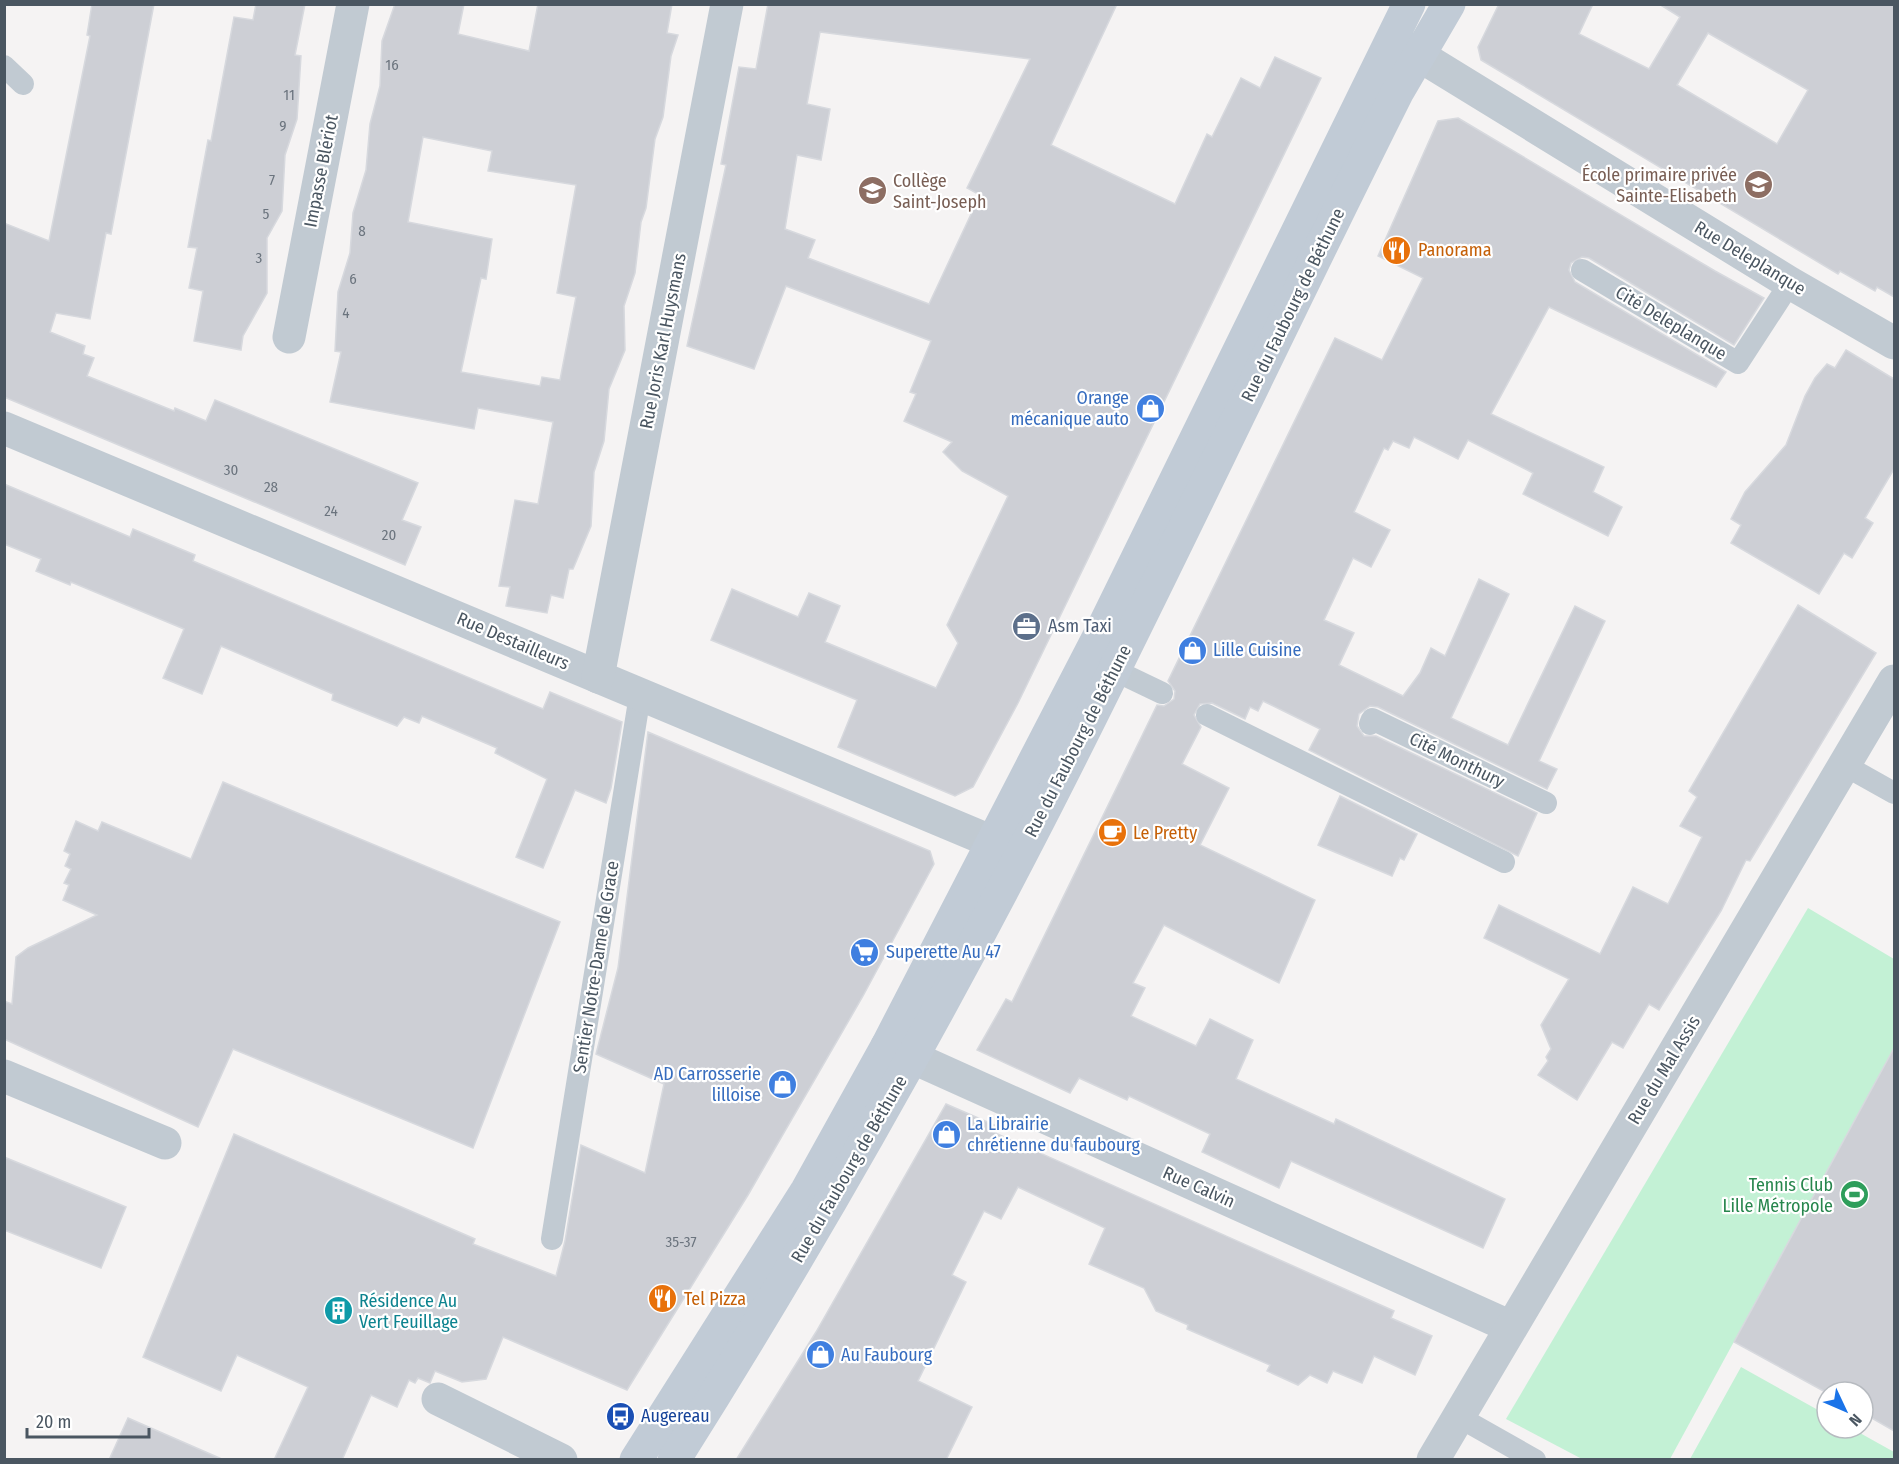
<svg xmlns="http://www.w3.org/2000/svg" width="1899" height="1464" viewBox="0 0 1899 1464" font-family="'Fira Sans Condensed',sans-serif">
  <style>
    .green { fill: #c3f1d5 }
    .building { fill: #cdcfd5; stroke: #d7d9de; stroke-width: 1.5; fill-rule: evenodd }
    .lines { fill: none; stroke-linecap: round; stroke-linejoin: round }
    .lane { stroke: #c1cad2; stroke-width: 22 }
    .street { stroke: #c1cad2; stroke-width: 33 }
    .secondary { stroke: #c1cbd6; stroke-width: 33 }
    .labels { text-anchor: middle; stroke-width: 4.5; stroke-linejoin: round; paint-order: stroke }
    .number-label { font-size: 15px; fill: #6b747e }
    .street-label { font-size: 18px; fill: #4a5661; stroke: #fff }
    .education-label { font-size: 18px; fill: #785e54; stroke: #fff; text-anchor: end }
    .food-label { font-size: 18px; fill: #c56008; stroke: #fff; text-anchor: start }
    .shop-label { font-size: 18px; fill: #366cbe; stroke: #fff; text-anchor: start }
    .service-label { font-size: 18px; fill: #4e5e75; stroke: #fff; text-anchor: start }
    .leisure-label { font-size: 18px; fill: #27864d; stroke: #fff; text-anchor: end }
    .culture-label { font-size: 18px; fill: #0d838f; stroke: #fff; text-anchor: start }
    .transit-label { font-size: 18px; fill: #164399; stroke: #fff; text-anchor: start }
  </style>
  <rect width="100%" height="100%" fill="#f5f3f3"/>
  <g class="green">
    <polygon points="1808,908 1894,959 1894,1048 1670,1459 1582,1459 1506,1419"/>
    <polygon points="1741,1367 1827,1415 1827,1428 1851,1428 1894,1452 1894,1459 1690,1459"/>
  </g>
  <g class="building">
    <polygon points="92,4 154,4 111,234 106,233 90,319 56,313 50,332 85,346 83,354 94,358 87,376 174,411 175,408 206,421 215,400 418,483 402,520 421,527 405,565 4,397 4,223 49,241 90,36 87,35"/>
    <polygon points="256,4 305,4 295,55 301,56 297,119 285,155 282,211 267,238 267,293 243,336 241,350 194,341 203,291 189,288 197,248 188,247 208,140 211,141 234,17 253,20"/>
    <path d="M395,4H464L458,34L529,51L538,4H672L667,33L678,35L671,56L663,117L655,139L646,208L641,222L635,273L624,306L625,350L609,389L604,441L594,472L591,526L573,569H569L563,598L551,595L547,613L506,606L510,587L499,586L515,500L538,504L553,422L478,408L474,429L330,402L341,352L335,351L338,292L350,253L353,213L366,170L370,124L380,86L382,41ZM423,137L492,151L488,171L576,185L557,293L576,297L560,380L542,377L540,386L461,372L481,278L486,279L492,239L408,222Z"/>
    <path d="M768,4H1117L1051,145L1175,204L1207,134L1212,137L1241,78L1260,88L1275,57L1321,78L1018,703L973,787L955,796L838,747L857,700L711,640L732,589L798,617L809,593L840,606L825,642L936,688L958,643L947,625L1008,496L962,471L943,452L952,442L904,421L916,394L910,392L931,341L786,286L754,369L687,346L726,165L721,164L739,67L756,69ZM820,32L1030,59L967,188L980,195L929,304L808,258L815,240L785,229L797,155L821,160L830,109L807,104Z"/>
    <path d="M1499,4H1593L1579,34L1649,69L1680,17L1659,4H1894V297L1877,287L1875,291L1840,271L1838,274L1481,60L1478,47ZM1708,33L1808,90L1777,144L1677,85Z"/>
    <polygon points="1458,118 1715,271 1764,298 1734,345 1589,258 1582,257 1571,263 1569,270 1575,282 1726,372 1716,387 1549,307 1491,414 1604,467 1593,492 1622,507 1608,536 1523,494 1533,473 1468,440 1458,459 1414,437 1409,448 1393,441 1388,450 1384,448 1354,512 1390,530 1371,567 1353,558 1324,620 1354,633 1339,665 1403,696 1420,673 1431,648 1445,656 1479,579 1509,594 1451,718 1508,745 1575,606 1605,621 1539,761 1557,769 1547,789 1378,707 1370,706 1359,714 1357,726 1364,736 1376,736 1537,813 1518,856 1309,750 1320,729 1263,701 1258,711 1250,707 1245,719 1212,703 1200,704 1194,715 1201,727 1182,764 1229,788 1200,845 1315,900 1279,983 1164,925 1133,983 1145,988 1131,1016 1196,1046 1210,1019 1253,1040 1236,1079 1334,1124 1336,1119 1505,1199 1483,1248 1291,1161 1279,1188 1202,1152 1210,1134 1129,1096 1127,1100 1079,1078 1070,1093 977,1050 1006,999 1012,1002 1157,705 1164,706 1174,699 1175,691 1168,681 1335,338 1382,360 1423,278 1378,256 1438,121"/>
    <polygon points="1846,350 1894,379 1894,469 1865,518 1873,523 1852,558 1844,553 1819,594 1731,543 1741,525 1731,519 1745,492 1786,445 1805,396 1815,378 1827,364 1835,368"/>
    <polygon points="4,484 130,537 133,529 195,555 193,561 543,709 550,692 622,722 611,788 606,803 575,790 543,868 516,857 547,779 495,753 497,748 422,716 419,723 404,717 397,726 332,700 333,694 221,646 202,694 163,678 184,629 71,582 70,585 36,571 41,559 4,544"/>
    <polygon points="1798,605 1876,653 1750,861 1746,860 1721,911 1659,1010 1649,1004 1623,1048 1612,1042 1577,1100 1538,1075 1548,1061 1546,1057 1551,1049 1541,1025 1569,979 1484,938 1499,905 1600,954 1633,887 1668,904 1702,837 1680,826 1697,797 1689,791"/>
    <polygon points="648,732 930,851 934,864 863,996 748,1195 627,1390 503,1337 486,1379 462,1382 435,1371 430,1383 418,1378 415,1383 409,1380 397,1407 371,1395 342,1460 274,1460 308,1387 237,1355 221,1391 143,1357 234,1134 475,1239 473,1244 556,1276 565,1241 581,1145 645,1173 664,1084 596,1054 618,968"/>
    <polygon points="223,782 560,922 473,1148 233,1049 198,1127 4,1039 4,1001 12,1004 16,957 28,948 97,915 63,900 69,885 64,883 71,869 65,866 70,854 64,851 76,821 98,831 102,822 191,859"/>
    <polygon points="1340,796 1417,834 1404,860 1400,858 1392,876 1318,845"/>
    <polygon points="1894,1048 1894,1431 1863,1413 1863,1392 1827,1393 1734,1342"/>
    <polygon points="946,1104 997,1126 993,1132 1394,1311 1391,1318 1432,1336 1415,1375 1374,1356 1362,1383 1333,1371 1327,1383 1310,1375 1298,1385 1267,1371 1270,1365 1187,1329 1188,1325 1156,1311 1144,1288 1089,1264 1105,1228 1018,1187 1001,1219 984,1211 952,1275 966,1282 918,1381 972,1407 946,1460 736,1460 816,1332"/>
    <polygon points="4,1157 126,1207 101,1268 4,1230"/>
    <polygon points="128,1418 224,1460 109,1460"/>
  </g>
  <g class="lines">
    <g class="lane">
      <polyline points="4,66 23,84"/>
      <polyline points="1582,270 1738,363 1790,283"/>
      <polyline points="1114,670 1162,693"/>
      <polyline points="1207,715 1504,862"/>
      <polyline points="1370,724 1372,719 1546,803"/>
      <polyline points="1844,765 1894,793"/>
      <polyline points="552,1239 640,695"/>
      <polyline points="1459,1417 1535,1460"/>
    </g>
    <g class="street">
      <polyline points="1394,40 1790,283 1894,343"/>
      <polyline points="289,337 353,4"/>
      <polyline points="4,428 1019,853"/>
      <polyline points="598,677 727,4"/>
      <polyline points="887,1046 1511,1327"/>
      <polyline points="4,1076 165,1143"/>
      <polyline points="438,1399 561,1460"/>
      <polyline points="1433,1460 1894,681"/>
    </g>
    <g class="secondary">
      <polyline points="636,1460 807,1190 887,1046 1099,636 1409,4"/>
      <path d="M674,1460C806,1251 927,1038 1040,818C1163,578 1276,334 1397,93L1449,4"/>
    </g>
  </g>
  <defs>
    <symbol id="school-disc" viewBox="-11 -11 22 22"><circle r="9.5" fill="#8d6e63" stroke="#fff"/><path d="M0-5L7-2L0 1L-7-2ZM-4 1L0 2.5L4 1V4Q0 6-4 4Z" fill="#fff"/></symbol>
    <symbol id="restaurant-disc" viewBox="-11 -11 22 22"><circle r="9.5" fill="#e8710a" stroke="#fff"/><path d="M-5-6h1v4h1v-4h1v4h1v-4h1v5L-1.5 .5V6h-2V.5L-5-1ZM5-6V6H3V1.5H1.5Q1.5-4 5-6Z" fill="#fff"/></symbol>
    <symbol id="shop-disc" viewBox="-11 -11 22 22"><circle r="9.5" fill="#3f7fe0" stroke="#fff"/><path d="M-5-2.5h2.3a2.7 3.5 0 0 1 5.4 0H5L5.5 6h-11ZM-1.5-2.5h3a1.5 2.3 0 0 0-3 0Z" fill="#fff"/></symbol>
    <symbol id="office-disc" viewBox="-11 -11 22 22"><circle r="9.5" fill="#5c6f8a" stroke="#fff"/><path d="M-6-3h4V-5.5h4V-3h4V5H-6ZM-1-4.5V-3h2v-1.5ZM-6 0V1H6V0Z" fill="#fff"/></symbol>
    <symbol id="cafe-disc" viewBox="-11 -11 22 22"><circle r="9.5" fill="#e8710a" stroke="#fff"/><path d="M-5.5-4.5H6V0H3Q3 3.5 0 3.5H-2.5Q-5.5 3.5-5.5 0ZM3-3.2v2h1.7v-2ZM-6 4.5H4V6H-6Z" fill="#fff"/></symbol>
    <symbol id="supermarket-disc" viewBox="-11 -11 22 22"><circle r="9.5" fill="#3f7fe0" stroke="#fff"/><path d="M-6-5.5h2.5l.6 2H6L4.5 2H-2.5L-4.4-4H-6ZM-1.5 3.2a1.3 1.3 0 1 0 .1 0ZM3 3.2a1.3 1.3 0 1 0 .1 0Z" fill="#fff"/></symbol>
    <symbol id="stadium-disc" viewBox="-11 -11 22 22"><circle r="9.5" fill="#2e9e5b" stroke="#fff"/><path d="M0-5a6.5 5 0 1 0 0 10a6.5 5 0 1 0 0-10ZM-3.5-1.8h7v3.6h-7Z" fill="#fff"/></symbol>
    <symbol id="building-disc" viewBox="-11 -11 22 22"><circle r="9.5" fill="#0f9aa8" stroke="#fff"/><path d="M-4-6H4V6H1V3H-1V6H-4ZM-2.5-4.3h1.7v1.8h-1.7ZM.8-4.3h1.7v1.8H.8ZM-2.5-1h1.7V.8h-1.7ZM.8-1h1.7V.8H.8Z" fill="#fff"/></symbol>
    <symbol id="bus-disc" viewBox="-11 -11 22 22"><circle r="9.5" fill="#1a4fb4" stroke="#fff"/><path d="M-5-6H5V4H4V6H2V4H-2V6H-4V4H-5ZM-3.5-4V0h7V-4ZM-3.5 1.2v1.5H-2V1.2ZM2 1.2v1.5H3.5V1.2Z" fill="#fff"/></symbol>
  </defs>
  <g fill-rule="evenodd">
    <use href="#school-disc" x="1742" y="168" width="33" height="33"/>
    <use href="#school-disc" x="856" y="174" width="33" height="33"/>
    <use href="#restaurant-disc" x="1380" y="234" width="33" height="33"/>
    <use href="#shop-disc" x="1134" y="392" width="33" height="33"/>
    <use href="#office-disc" x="1010" y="610" width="33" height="33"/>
    <use href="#shop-disc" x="1176" y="634" width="33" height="33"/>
    <use href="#cafe-disc" x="1096" y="816" width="33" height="33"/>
    <use href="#supermarket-disc" x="848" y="936" width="33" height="33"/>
    <use href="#shop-disc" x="766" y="1068" width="33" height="33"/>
    <use href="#shop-disc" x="930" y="1118" width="33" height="33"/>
    <use href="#stadium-disc" x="1838" y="1178" width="33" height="33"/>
    <use href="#restaurant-disc" x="646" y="1282" width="33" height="33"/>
    <use href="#building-disc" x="322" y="1294" width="33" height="33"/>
    <use href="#shop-disc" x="804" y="1338" width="33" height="33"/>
    <use href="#bus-disc" x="604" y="1400" width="33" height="33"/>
  </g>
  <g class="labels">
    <g class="number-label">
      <text x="392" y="70">16</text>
      <text x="289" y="100">11</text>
      <text x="283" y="131">9</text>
      <text x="272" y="185">7</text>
      <text x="266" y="219">5</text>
      <text x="362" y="236">8</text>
      <text x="259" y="263">3</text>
      <text x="353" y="284">6</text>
      <text x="346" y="318">4</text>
      <text x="231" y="475">30</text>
      <text x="271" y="492">28</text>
      <text x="331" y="516">24</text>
      <text x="389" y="540">20</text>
      <text x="681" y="1247">35-37</text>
    </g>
    <g class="street-label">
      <text transform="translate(321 171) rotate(-79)" y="6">Impasse Blériot</text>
      <text transform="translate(1750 258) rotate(31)" y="6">Rue Deleplanque</text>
      <text transform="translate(1293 305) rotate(-64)" y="6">Rue du Faubourg de Béthune</text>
      <text transform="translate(1671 323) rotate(31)" y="6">Cité Deleplanque</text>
      <text transform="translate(663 341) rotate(-79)" y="6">Rue Joris Karl Huysmans</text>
      <text transform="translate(513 641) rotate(23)" y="6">Rue Destailleurs</text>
      <text transform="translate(1078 741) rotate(-63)" y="6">Rue du Faubourg de Béthune</text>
      <text transform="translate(1457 760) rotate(26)" y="6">Cité Monthury</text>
      <text transform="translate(596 967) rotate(-81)" y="6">Sentier Notre-Dame de Grace</text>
      <text transform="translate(1664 1070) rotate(-59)" y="6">Rue du Mal Assis</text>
      <text transform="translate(849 1169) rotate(-60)" y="6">Rue du Faubourg de Béthune</text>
      <text transform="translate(1199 1187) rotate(24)" y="6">Rue Calvin</text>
    </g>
    <g class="education-label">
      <text x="1737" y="181">École primaire privée<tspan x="1737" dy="21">Sainte-Elisabeth</tspan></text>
      <text x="893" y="187" text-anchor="start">Collège<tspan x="893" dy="21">Saint-Joseph</tspan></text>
    </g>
    <g class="food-label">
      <text x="1418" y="256">Panorama</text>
      <text x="1133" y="839">Le Pretty</text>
      <text x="684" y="1305">Tel Pizza</text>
    </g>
    <g class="shop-label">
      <text x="1129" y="404" text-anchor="end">Orange<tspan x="1129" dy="21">mécanique auto</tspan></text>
      <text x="1213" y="656">Lille Cuisine</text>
      <text x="886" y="958">Superette Au 47</text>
      <text x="761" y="1080" text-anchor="end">AD Carrosserie<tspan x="761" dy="21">lilloise</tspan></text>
      <text x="967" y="1130">La Librairie<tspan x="967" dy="21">chrétienne du faubourg</tspan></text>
      <text x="841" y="1361">Au Faubourg</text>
    </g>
    <g class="service-label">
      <text x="1048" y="632">Asm Taxi</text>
    </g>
    <g class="leisure-label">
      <text x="1833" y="1191">Tennis Club<tspan x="1833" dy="21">Lille Métropole</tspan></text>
    </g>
    <g class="culture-label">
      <text x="359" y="1307">Résidence Au<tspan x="359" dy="21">Vert Feuillage</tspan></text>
    </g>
    <g class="transit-label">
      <text x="641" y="1422">Augereau</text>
    </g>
  </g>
  <rect width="1899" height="1464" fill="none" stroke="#4a5661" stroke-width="12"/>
  <g transform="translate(1845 1410) rotate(134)"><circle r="28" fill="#ffffff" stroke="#b7bbc0" stroke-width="1.5"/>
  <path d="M0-4.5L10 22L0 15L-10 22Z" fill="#1a73e8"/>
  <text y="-9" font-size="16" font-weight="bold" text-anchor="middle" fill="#4a5661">N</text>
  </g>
  <path d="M27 1428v9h122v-9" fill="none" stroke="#4a5661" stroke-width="3"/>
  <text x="36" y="1428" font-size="18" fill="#4a5661" stroke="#ffffff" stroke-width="4.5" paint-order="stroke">20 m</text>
</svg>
